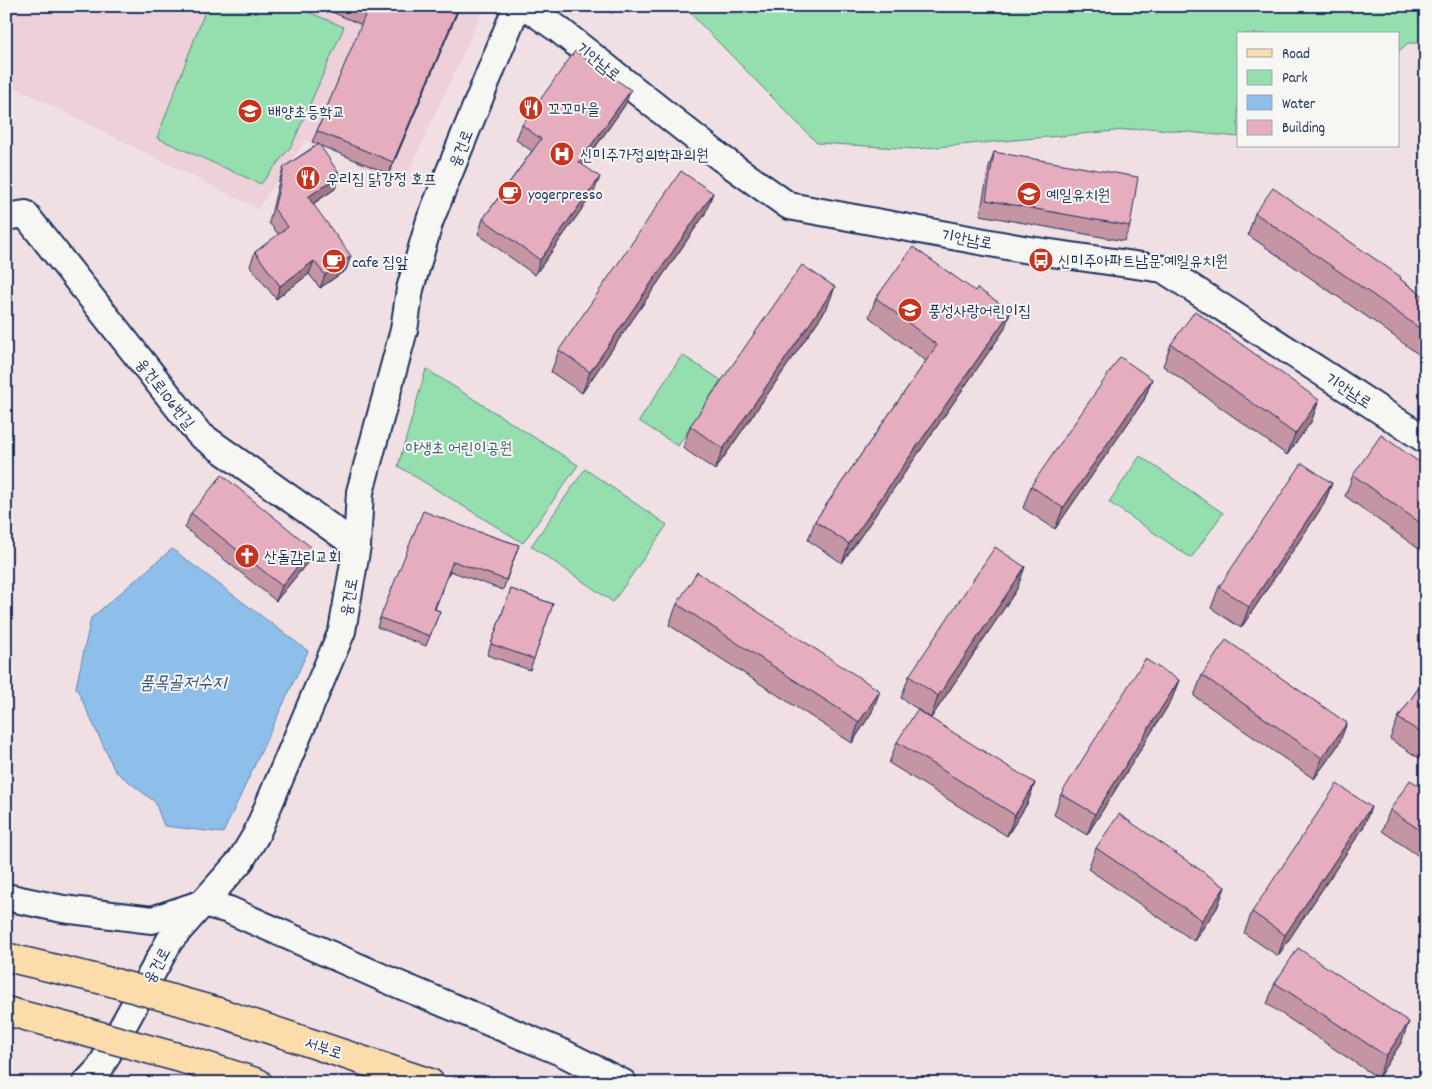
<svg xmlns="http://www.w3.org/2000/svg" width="1432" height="1089" viewBox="0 0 1432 1089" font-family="Dekko,'Poor Story',sans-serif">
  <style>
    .built { fill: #eed1d8 }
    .green { fill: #95deae; stroke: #588686 }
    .water { fill: #8ebfea; stroke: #6085b2 }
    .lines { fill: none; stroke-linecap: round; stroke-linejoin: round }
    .minor-casing { stroke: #1b2f5e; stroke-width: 30 }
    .major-casing { stroke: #1b2f5e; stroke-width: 31 }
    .minor { stroke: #f6f6f2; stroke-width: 26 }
    .major { stroke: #fddcac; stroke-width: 28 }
    .major-bridge-casing { stroke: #1b2f5e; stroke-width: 31; stroke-linecap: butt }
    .major-bridge { stroke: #fddcac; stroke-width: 28 }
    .wall { fill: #c695a4; stroke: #1b2f5e }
    .shaded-wall { fill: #a17986; stroke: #1b2f5e }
    .building { fill: #e6adbf; stroke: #1b2f5e }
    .labels { text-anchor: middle; stroke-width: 4; stroke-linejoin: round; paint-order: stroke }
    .street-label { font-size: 16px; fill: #1b2f5e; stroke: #f6f6f2 }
    .poi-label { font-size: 16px; fill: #1b2f5e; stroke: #f6f6f2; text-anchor: start }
    .park-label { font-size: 16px; fill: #3a5b72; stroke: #f6f6f2 }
    .water-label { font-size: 18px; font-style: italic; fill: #385381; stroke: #f6f6f2 }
  </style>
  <rect width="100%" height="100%" fill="#f1e0e3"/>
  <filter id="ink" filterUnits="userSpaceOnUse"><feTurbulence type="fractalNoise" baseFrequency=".02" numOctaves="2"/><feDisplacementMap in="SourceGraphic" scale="10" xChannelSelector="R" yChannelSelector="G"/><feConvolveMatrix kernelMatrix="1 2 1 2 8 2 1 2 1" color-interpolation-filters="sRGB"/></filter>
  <g filter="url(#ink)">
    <polygon class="built" points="6,6 485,6 403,184 306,140 258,209 6,83"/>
    <g class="green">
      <polygon points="207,6 294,6 344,27 292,145 261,184 157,138"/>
      <polygon points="683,6 1426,6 1426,43 1408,43 1398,52 1398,34 1238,34 1238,137 1148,128 915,149 817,143"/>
      <polygon points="682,355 721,380 678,446 639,421"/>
      <polygon points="426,369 578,465 523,543 398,466"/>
      <polygon points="1140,456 1223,513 1191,558 1109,502"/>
      <polygon points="585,469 667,525 613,602 531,546"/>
    </g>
    <polygon class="water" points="172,549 308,651 223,833 164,826 155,802 115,771 76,687 91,618"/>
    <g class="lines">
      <defs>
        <g id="minor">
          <polyline points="525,6 558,29 721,158 789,206 1023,249 1163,269 1426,440"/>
          <polyline points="6,217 25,214 199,434 357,546"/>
          <polyline points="6,897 63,909 152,920 203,903 229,910 388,980 563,1053 623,1083"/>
          <polyline points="86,1083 100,1068 170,940 241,860 256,835 342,631 357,546 360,492 404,330 410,289 430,220 517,6"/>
        </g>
        <g id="major">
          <polyline points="6,957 115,983"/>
          <polyline points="6,1011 86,1032"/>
          <polyline points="218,1012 430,1083"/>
          <polyline points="184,1059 258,1083"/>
        </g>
      </defs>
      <use href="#minor" class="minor-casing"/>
      <use href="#major" class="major-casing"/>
      <use href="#minor" class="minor"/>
      <use href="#major" class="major"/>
      <defs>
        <g id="major-bridge">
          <polyline points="115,983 218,1012"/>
          <polyline points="86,1032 184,1059"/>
        </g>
      </defs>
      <use href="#major-bridge" class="major-bridge-casing"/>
      <use href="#major-bridge" class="major-bridge"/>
    </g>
    <g class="wall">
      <polygon points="318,6 460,6 389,174 319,145 335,189 313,204 346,270 320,288 309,274 276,299 250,266 255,252 279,235 269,223 279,181 284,167 318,144 312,142 317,131 362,25"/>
      <polygon points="598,6 615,6 612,13"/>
      <polygon points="625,105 583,165 594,192 535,275 478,234 483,219 532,151 516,140 522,125"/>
      <polygon points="994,152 1130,226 1124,241 980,215 989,167"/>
      <polygon points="1255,213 1400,279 1426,298 1426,360 1376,323 1248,235"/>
      <polygon points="705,214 582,393 551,372 559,350"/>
      <polygon points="876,298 1004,330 842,563 808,540 815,521 926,361 869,317"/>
      <polygon points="827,308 715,470 683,448 690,426"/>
      <polygon points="1171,344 1319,400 1311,422 1287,455 1163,366"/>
      <polygon points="1152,379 1144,400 1055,529 1023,508 1031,486"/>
      <polygon points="1426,467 1426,554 1345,496 1353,475"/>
      <polygon points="1332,483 1324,504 1241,628 1211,608 1219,587"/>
      <polygon points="191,513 307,563 276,601 185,528"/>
      <polygon points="476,531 519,545 503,590 450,571 435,609 440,611 426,646 377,627 380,618"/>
      <polygon points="511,589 553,604 530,670 487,655"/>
      <polygon points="1017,589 931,718 901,698 909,676"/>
      <polygon points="677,604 872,712 852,743 669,625"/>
      <polygon points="1202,675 1339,744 1314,779 1194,696"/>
      <polygon points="1426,677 1426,761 1425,762 1390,739 1398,718"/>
      <polygon points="1179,680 1171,701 1087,835 1054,815 1061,794"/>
      <polygon points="897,742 1035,783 1027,804 1007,836 889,763"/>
      <polygon points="1426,790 1426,861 1382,831 1390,810"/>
      <polygon points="1371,807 1363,828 1278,956 1244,933 1252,912"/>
      <polygon points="1096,848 1225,887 1217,908 1194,941 1088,869"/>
      <polygon points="1275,983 1401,1043 1378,1078 1267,1004"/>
    </g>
    <g class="shaded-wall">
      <polygon points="459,6 460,6 389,174 393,162"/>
      <polygon points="631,90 625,105 574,177 579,162"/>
      <polygon points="340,175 335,189 303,210 308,197"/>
      <polygon points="600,177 594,192 535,275 540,260"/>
      <polygon points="713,193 705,214 582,393 590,372"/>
      <polygon points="351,256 346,270 320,288 325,275"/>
      <polygon points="314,261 309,274 276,299 280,286"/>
      <polygon points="835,287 827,308 715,470 723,449"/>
      <polygon points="1011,311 1004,330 842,563 849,544"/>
      <polygon points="1152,379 1144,400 1055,529 1063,508"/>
      <polygon points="1319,400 1311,422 1287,455 1295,434"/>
      <polygon points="1332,483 1324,504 1241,628 1249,607"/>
      <polygon points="312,548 307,563 276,601 282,586"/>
      <polygon points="1025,567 1017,589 931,718 938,696"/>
      <polygon points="1179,680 1171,701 1087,835 1095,814"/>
      <polygon points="880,691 872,712 852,743 859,722"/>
      <polygon points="1347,723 1339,744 1314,779 1322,758"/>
      <polygon points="1035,783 1027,804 1007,836 1015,815"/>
      <polygon points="1371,807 1363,828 1278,956 1285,935"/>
      <polygon points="1225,887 1217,908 1194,941 1202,920"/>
      <polygon points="1409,1022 1401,1043 1378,1078 1386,1056"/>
    </g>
    <g class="building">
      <polygon points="350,6 459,6 393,162 317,131 366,13"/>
      <polygon points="575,51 631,90 579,162 600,177 540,260 483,219 541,139 522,125"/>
      <polygon points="319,144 340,175 308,197 351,256 325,275 314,261 280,286 255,252 288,227 274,209 284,167"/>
      <polygon points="994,152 1138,177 1130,226 986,200"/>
      <polygon points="681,171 713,193 590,372 559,350"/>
      <polygon points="1273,188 1401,277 1400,279 1426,298 1426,333 1383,302 1255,213"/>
      <polygon points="913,247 975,291 977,288 1011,311 849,544 815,521 937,345 876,298"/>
      <polygon points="802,265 835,287 723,449 690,426"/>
      <polygon points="1195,311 1319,400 1295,434 1171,344"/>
      <polygon points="1120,357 1152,379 1063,508 1031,486"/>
      <polygon points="1381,435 1426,467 1426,527 1353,475"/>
      <polygon points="1302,463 1332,483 1249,607 1219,587"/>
      <polygon points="222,475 312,548 282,586 191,513"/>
      <polygon points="423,511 476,531 519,545 506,580 453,561 434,609 440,611 430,636 380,618"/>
      <polygon points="995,547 1025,567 938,696 909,676"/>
      <polygon points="697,572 880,691 859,722 677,604"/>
      <polygon points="511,589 553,604 534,659 491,644"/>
      <polygon points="1226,640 1347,723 1322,758 1202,675"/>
      <polygon points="1145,659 1179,680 1095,814 1061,794"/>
      <polygon points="1426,677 1426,736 1398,718"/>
      <polygon points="917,710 1035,783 1015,815 897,742"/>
      <polygon points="1410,780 1426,790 1426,834 1390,810"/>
      <polygon points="1337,784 1371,807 1285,935 1252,912"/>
      <polygon points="1119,814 1225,887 1202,920 1096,848"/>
      <polygon points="1298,948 1409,1022 1386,1056 1275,983"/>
    </g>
  </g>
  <defs>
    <symbol id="restaurant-disc" viewBox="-11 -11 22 22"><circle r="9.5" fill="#c8321e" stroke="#f6f6f2"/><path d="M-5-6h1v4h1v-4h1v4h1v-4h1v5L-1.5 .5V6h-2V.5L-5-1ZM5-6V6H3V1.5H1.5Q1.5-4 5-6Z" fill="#fff"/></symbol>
    <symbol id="school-disc" viewBox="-11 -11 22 22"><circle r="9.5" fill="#c8321e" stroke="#f6f6f2"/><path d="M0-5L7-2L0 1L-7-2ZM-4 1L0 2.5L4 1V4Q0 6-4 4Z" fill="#fff"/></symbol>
    <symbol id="hospital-disc" viewBox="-11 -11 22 22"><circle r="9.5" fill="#c8321e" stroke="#f6f6f2"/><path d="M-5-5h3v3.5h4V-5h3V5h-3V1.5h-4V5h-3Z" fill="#fff"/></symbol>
    <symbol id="cafe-disc" viewBox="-11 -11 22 22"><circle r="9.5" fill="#c8321e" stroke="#f6f6f2"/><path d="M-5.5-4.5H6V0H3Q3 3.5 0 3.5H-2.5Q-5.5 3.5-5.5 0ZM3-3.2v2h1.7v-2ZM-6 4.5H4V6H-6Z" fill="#fff"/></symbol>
    <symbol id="bus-disc" viewBox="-11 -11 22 22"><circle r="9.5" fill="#c8321e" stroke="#f6f6f2"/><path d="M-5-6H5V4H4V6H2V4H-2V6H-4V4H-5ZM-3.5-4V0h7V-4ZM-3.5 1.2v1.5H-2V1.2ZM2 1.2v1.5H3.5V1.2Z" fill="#fff"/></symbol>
    <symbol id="church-disc" viewBox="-11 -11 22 22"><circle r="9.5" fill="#c8321e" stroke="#f6f6f2"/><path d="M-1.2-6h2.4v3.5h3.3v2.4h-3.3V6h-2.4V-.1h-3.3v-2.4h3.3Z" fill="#fff"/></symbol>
  </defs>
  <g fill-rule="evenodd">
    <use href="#restaurant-disc" x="517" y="94" width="28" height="28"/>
    <use href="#school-disc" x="236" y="97" width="28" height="28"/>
    <use href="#hospital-disc" x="548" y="140" width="28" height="28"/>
    <use href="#restaurant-disc" x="294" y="164" width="28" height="28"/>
    <use href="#cafe-disc" x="496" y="179" width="28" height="28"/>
    <use href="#school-disc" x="1015" y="180" width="28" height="28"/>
    <use href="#bus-disc" x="1027" y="246" width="28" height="28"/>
    <use href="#cafe-disc" x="320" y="247" width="28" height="28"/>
    <use href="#school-disc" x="896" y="296" width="28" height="28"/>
    <use href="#church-disc" x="233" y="542" width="28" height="28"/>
  </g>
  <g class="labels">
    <g class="street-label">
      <text transform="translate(599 61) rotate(39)" y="6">기안남로</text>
      <text transform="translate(460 148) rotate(-68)" y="6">융건로</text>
      <text transform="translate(967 238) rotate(10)" y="6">기안남로</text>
      <text transform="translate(1349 390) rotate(33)" y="6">기안남로</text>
      <text transform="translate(166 393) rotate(52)" y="6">융건로106번길</text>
      <text transform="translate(348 597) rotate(-80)" y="6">융건로</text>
      <text transform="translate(156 965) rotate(-61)" y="6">융건로</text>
      <text transform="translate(324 1047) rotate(18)" y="6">서부로</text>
    </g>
    <g class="poi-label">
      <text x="548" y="114">꼬꼬마을</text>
      <text x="268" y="117">배양초등학교</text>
      <text x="580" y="160">신미주가정의학과의원</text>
      <text x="326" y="184">우리집 닭강정 호프</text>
      <text x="528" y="199">yogerpresso</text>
      <text x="1046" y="200">예일유치원</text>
      <text x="1058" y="266">신미주아파트남문.예일유치원</text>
      <text x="352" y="267">cafe 집앞</text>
      <text x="928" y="316">풍성사랑어린이집</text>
      <text x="264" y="562">산돌감리교회</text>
    </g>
    <g class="park-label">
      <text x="459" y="453">야생초 어린이공원</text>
    </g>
    <g class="water-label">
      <text x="183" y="688">품목골저수지</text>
    </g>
  </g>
  <rect width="1432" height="1089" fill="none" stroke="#f6f6f2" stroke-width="25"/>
  <rect x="12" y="12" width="1407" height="1064" fill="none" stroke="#1b2f5e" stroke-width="2" filter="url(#ink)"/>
  <rect x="1237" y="32" width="162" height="115" fill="#f6f6f2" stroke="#9ea6b7"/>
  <rect x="1247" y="49" width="25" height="8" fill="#fddcac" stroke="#9ea6b7"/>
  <text x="1282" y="58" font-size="15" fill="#1b2f5e">Road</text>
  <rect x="1247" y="70" width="25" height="15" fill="#95deae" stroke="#9ea6b7"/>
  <text x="1282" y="82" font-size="15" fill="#1b2f5e">Park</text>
  <rect x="1247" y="95" width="25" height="15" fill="#8ebfea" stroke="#9ea6b7"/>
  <text x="1282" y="108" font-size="15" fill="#1b2f5e">Water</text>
  <rect x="1247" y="120" width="25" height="15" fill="#e6adbf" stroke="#9ea6b7"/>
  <text x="1282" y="132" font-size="15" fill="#1b2f5e">Building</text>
</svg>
